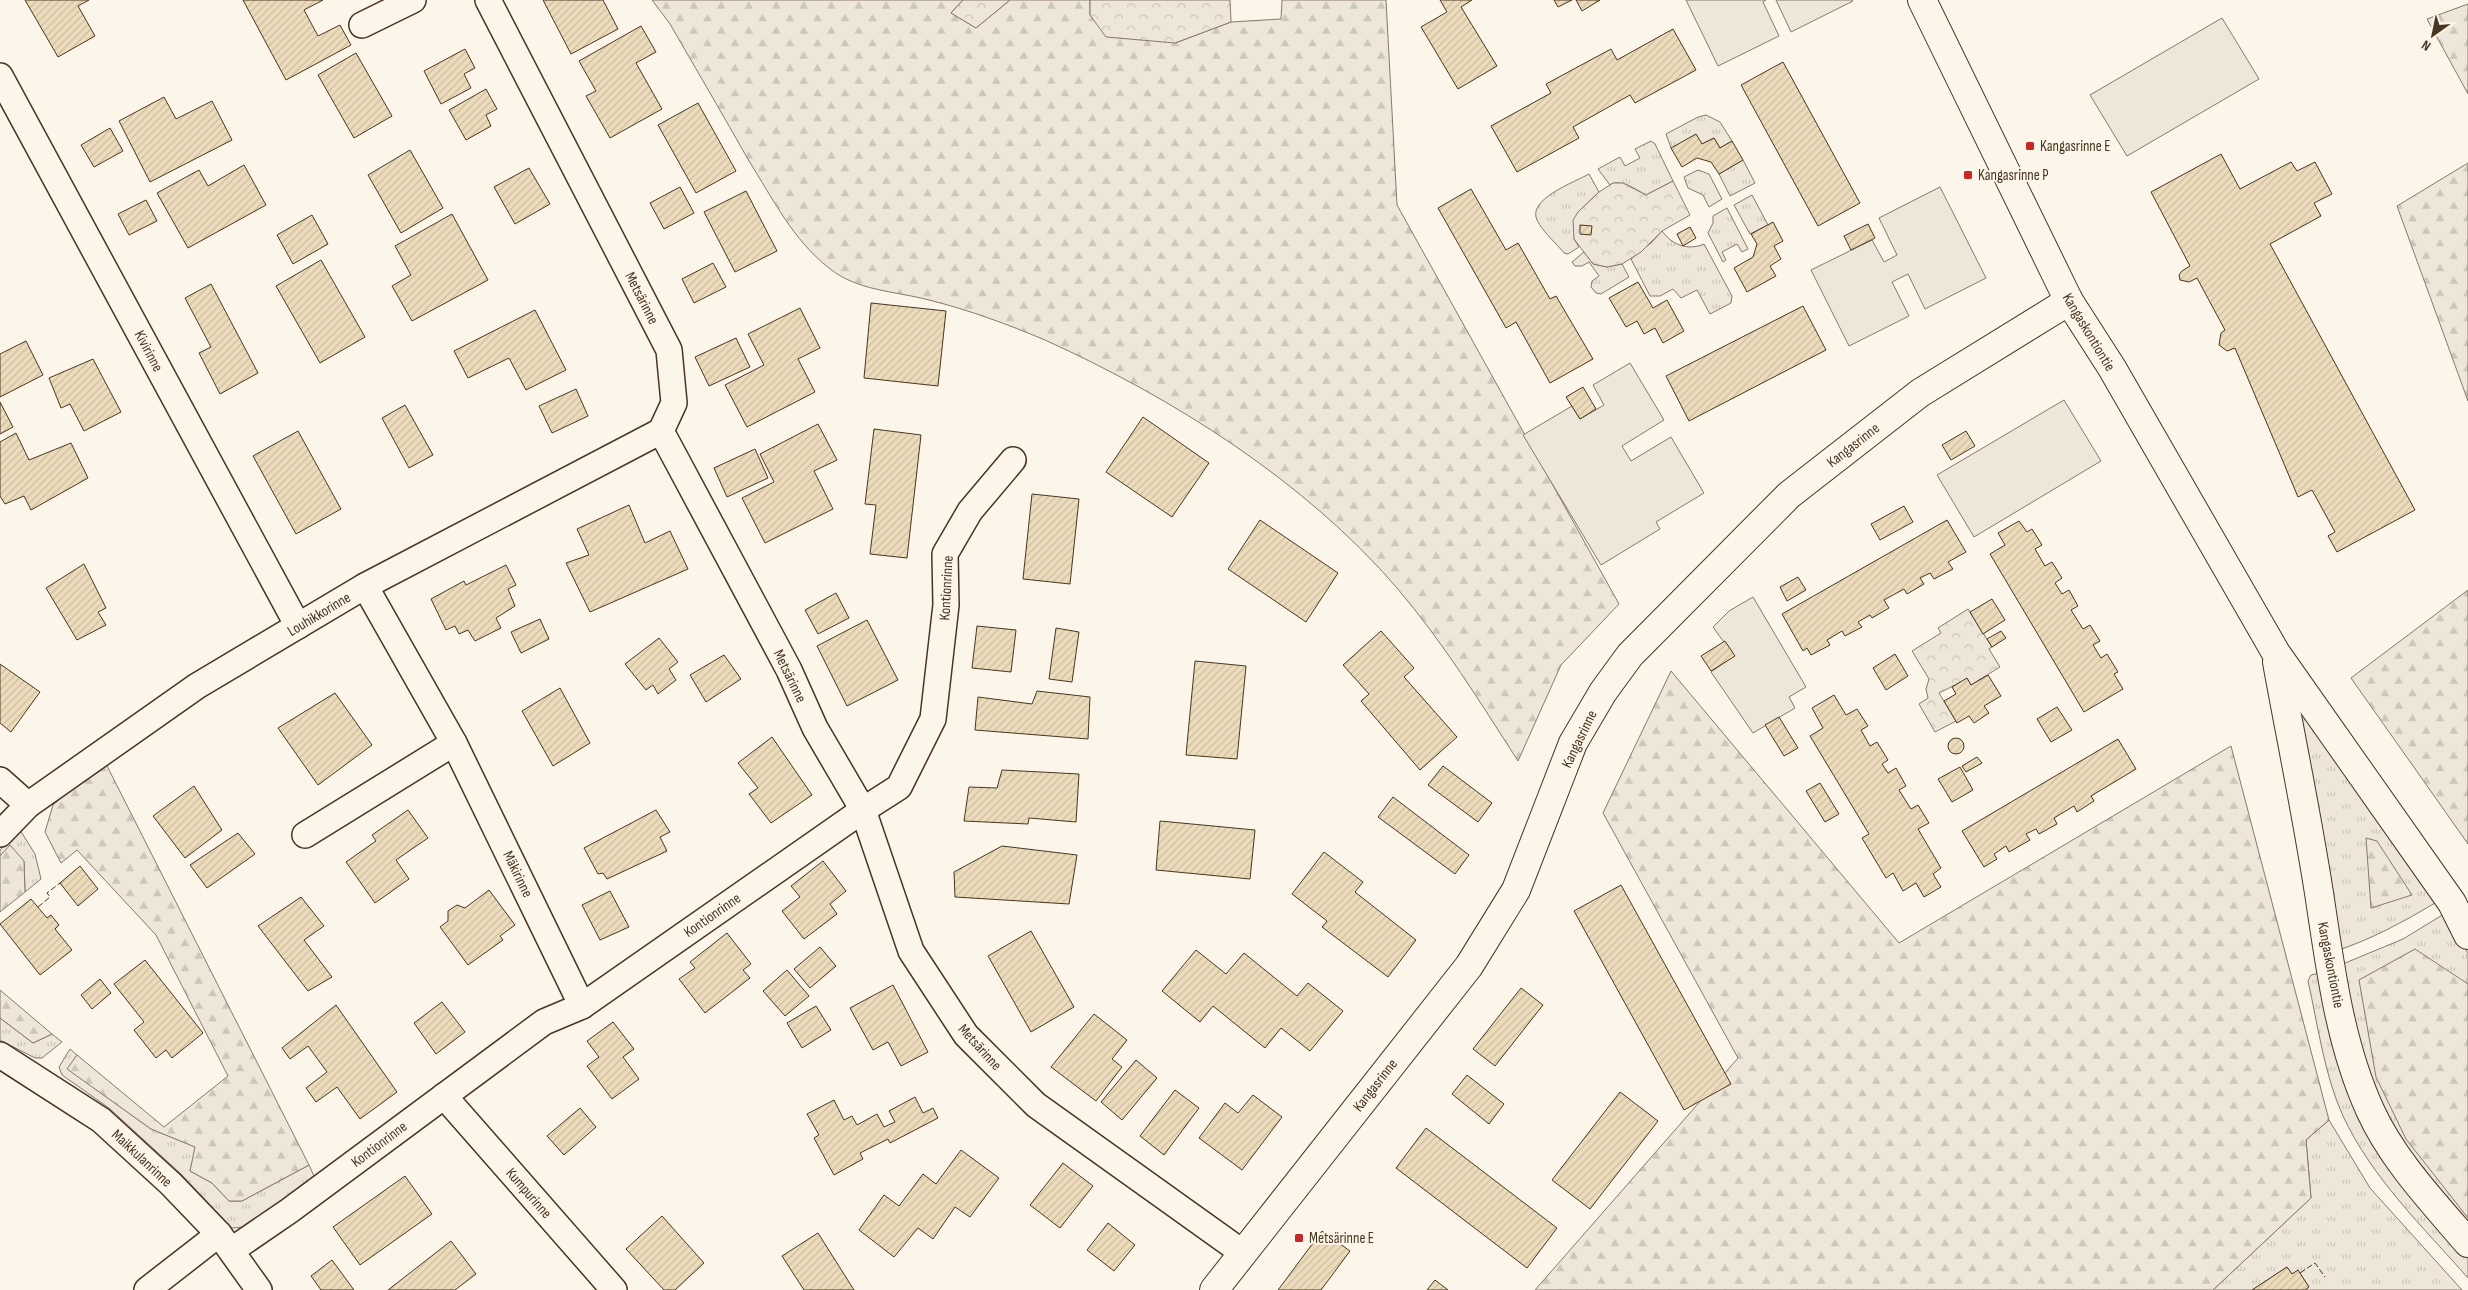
<svg xmlns="http://www.w3.org/2000/svg" width="2468" height="1290" viewBox="0 0 2468 1290" font-family="'Sofia Sans Condensed',sans-serif">
  <style>
    .grass { fill: url(#grass-tufts); stroke: #887966 }
    .forest { fill: url(#forest-firs); stroke: #887966 }
    .park { fill: url(#park-crowns); stroke: #887966 }
    .parking { fill: #ede7d9; stroke: #887966 }
    .building { fill: url(#building-hatch); stroke: #4a3520 }
    .lines { fill: none; stroke-linecap: round; stroke-linejoin: round }
    .minor-casing { stroke: #4a3520; stroke-width: 28 }
    .tertiary-casing { stroke: #4a3520; stroke-width: 30 }
    .minor { stroke: #fbf6e9; stroke-width: 25 }
    .tertiary { stroke: #fbf6e9; stroke-width: 28 }
    .fence { stroke: #4a3520; stroke-width: 1; stroke-dasharray: 6 2.5; stroke-linecap: butt }
    .poi-dot { fill: #c62828; stroke: #fbf6e9; stroke-width: 2 }
    .labels { text-anchor: middle; stroke-width: 4; stroke-linejoin: round; paint-order: stroke }
    .poi-label { font-size: 15px; fill: #4a3520; stroke: #fbf6e9; text-anchor: start }
    .street-label { font-size: 15px; fill: #4a3520; stroke: #fbf6e9 }
  </style>
  <defs>
    <pattern id="grass-tufts" width="24" height="20" patternUnits="userSpaceOnUse" patternTransform="scale(1.25)"><rect width="24" height="20" fill="#ede6d9"/><path d="M3 7l-1-3M5 7V3M7 7l1-3M15 17l-1-3M17 17v-4M19 17l1-3" fill="none" stroke="#cdc6ba"/></pattern>
    <pattern id="forest-firs" width="22" height="20" patternUnits="userSpaceOnUse" patternTransform="scale(1.25)"><rect width="22" height="20" fill="#ede6d9"/><path d="M5 1l3.5 6h-7zM16 11l3.5 6h-7z" fill="#cdc6ba"/></pattern>
    <pattern id="park-crowns" width="20" height="18" patternUnits="userSpaceOnUse" patternTransform="scale(1.25)"><rect width="20" height="18" fill="#ede6d9"/><path d="M2 6a3 3 0 1 1 6 0M12 15a3 3 0 1 1 6 0" fill="none" stroke="#cdc6ba"/></pattern>
    <pattern id="building-hatch" width="6" height="6" patternUnits="userSpaceOnUse" patternTransform="scale(1.25)"><rect width="6" height="6" fill="#ecdcbc"/><path d="M-1 1l2-2M0 6l6-6M5 7l2-2" fill="none" stroke="#ccbda1"/></pattern>
  </defs>
  <rect width="100%" height="100%" fill="#fbf6e9"/>
  <g class="grass">
    <polygon points="1706,115 1720,122 1732,141 1720,148 1714,138 1702,144 1671,148 1666,134 1698,117"/>
    <path d="M1651,141L1655,144L1673,181L1646,195C1636,190 1621,178 1610,185L1598,169L1620,157L1625,166L1640,158L1635,149Z"/>
    <polygon points="1743,160 1755,183 1730,196 1719,174"/>
    <polygon points="1698,170 1709,174 1722,199 1709,207 1703,195 1688,188 1684,177"/>
    <path d="M1589,174L1599,192L1578,212L1574,239L1579,247L1568,254L1564,253C1556,243 1543,232 1537,220C1527,199 1575,182 1589,174Z"/>
    <polygon points="1752,195 1768,225 1750,234 1734,205"/>
    <polygon points="1727,208 1748,249 1742,252 1737,244 1722,252 1726,260 1723,262 1708,233 1713,223 1713,216"/>
    <path d="M1662,231C1672,245 1688,251 1704,244L1732,296L1731,303L1710,314L1697,290L1681,298L1673,289L1660,296H1650L1631,259L1651,243Z"/>
    <polygon points="1584,252 1593,264 1607,267 1622,264 1629,277 1601,294 1596,293 1591,287 1592,281 1599,276 1589,262 1582,266 1575,266 1572,262"/>
    <path d="M2295,688L2435,903C2403,922 2372,939 2336,951Z"/>
    <polygon points="20,830 35,854 41,879 25,892 24,861 0,856 0,850"/>
    <polygon points="2444,914 2468,953 2468,1228 2400,1142 2369,1079 2338,966 2403,939"/>
    <path d="M2324,972L2421,1204L2468,1257V1278C2423,1227 2372,1178 2343,1116C2324,1074 2318,1025 2308,981L2311,975Z"/>
    <polygon points="0,1018 33,1043 52,1034 62,1042 42,1058 35,1058 0,1040"/>
    <polygon points="70,1049 77,1055 68,1069 151,1129 196,1147 190,1171 212,1183 229,1201 242,1201 309,1165 315,1178 246,1227 232,1228 181,1174 109,1108 62,1075 59,1067"/>
    <polygon points="2329,1120 2370,1188 2462,1290 2305,1290 2309,1287 2298,1271 2292,1274 2287,1267 2252,1290 2213,1290 2311,1198 2306,1140"/>
  </g>
  <g class="forest">
    <path d="M652,0H963L951,13L976,28L1010,0H1090V15L1175,43L1231,22L1281,19L1282,0H1386L1397,205L1619,604L1561,665L1518,761C1480,702 1443,642 1397,588C1305,481 1173,398 1045,340C1007,324 969,310 929,300C895,291 857,291 829,268C793,240 773,199 749,161C723,115 696,69 670,24Z"/>
    <polygon points="2468,4 2468,94 2427,19"/>
    <polygon points="2468,163 2468,401 2397,206"/>
    <polygon points="2468,590 2468,844 2351,678"/>
    <polygon points="1671,671 1899,943 2231,746 2329,1120 2306,1140 2311,1198 2213,1290 1535,1290 1738,1058 1603,813"/>
    <polygon points="104,760 309,1165 242,1201 229,1201 212,1183 190,1171 195,1147 151,1129 67,1069 77,1055 164,1127 228,1076 156,935 77,850 61,863 45,832 53,805"/>
    <polygon points="2366,838 2377,841 2412,895 2371,908"/>
    <polygon points="10,845 24,861 25,892 0,912 0,856"/>
    <polygon points="2415,949 2468,984 2468,1218 2406,1139 2376,1077 2359,980"/>
    <polygon points="0,990 52,1034 33,1043 0,1018"/>
  </g>
  <g class="park">
    <polygon points="963,0 1010,0 976,28 951,13"/>
    <polygon points="1090,0 1230,0 1231,22 1175,43 1106,37 1090,15"/>
    <polygon points="1673,181 1690,215 1662,231 1641,252 1622,264 1607,267 1593,264 1574,239 1573,220 1578,212 1599,192 1613,183 1623,183 1646,195"/>
    <polygon points="1968,609 1992,647 1989,649 2000,667 1971,685 1967,679 1939,693 1956,721 1935,732 1919,704 1928,698 1926,689 1929,679 1912,651 1941,633 1938,628"/>
  </g>
  <g class="parking">
    <polygon points="1686,0 1766,0 1763,2 1779,36 1718,66"/>
    <polygon points="1776,0 1852,0 1853,1 1791,32"/>
    <polygon points="2222,18 2259,79 2127,156 2090,95"/>
    <polygon points="1940,187 1986,278 1925,309 1908,274 1892,282 1909,316 1849,346 1811,270 1872,240 1884,262 1897,255 1879,218"/>
    <polygon points="1630,363 1664,420 1622,446 1631,461 1671,437 1704,493 1656,522 1660,529 1601,565 1523,435 1572,406 1580,419 1604,405 1593,385"/>
    <polygon points="2064,400 2101,461 1974,537 1937,475"/>
    <polygon points="1753,597 1806,687 1789,697 1795,708 1753,733 1711,672 1734,656 1713,627 1729,611"/>
  </g>
  <g class="building">
    <polygon points="25,0 89,0 78,6 95,36 58,57"/>
    <polygon points="243,0 323,0 304,10 318,36 340,25 351,45 286,80"/>
    <polygon points="543,0 603,0 618,29 571,54"/>
    <polygon points="1440,0 1472,0 1461,7 1497,66 1458,89 1421,27 1447,12"/>
    <polygon points="1554,0 1572,0 1558,7"/>
    <polygon points="1576,0 1600,0 1582,11"/>
    <polygon points="641,26 656,52 636,63 662,109 610,138 586,96 596,91 579,61"/>
    <polygon points="1673,29 1696,70 1635,103 1630,95 1573,127 1579,138 1517,172 1491,126 1551,93 1546,84 1611,49 1617,60"/>
    <polygon points="465,49 475,68 464,74 471,88 441,104 424,71"/>
    <polygon points="356,53 392,116 354,138 318,75"/>
    <polygon points="1783,62 1860,203 1818,226 1741,85"/>
    <polygon points="486,89 497,109 486,115 491,126 466,140 449,110"/>
    <polygon points="164,97 176,119 212,101 232,140 150,182 119,121"/>
    <polygon points="698,103 736,171 696,193 658,125"/>
    <polygon points="110,128 123,151 94,167 81,145"/>
    <polygon points="1696,134 1702,144 1714,138 1720,148 1732,141 1743,160 1719,174 1711,162 1697,158 1682,167 1671,148"/>
    <polygon points="410,150 443,208 401,233 368,175"/>
    <polygon points="2221,154 2240,189 2291,162 2297,171 2315,162 2332,194 2314,203 2321,216 2270,244 2415,510 2337,552 2328,536 2335,532 2312,490 2298,497 2235,348 2227,351 2219,345 2221,333 2225,330 2197,278 2189,282 2180,280 2179,275 2182,271 2190,266 2151,192"/>
    <polygon points="244,165 266,205 188,248 157,193 199,170 208,186"/>
    <polygon points="529,168 550,204 515,224 494,187"/>
    <polygon points="680,187 694,213 664,229 650,203"/>
    <polygon points="1471,189 1506,250 1518,243 1550,299 1556,296 1593,359 1550,383 1516,322 1506,328 1438,208"/>
    <polygon points="746,191 777,251 735,272 704,212"/>
    <polygon points="146,200 157,221 129,235 118,214"/>
    <polygon points="452,214 488,280 412,321 392,286 411,275 395,246"/>
    <polygon points="312,215 328,244 293,264 277,235"/>
    <polygon points="1773,222 1783,241 1774,246 1781,259 1770,266 1776,276 1747,292 1734,268 1753,257 1757,244 1751,234"/>
    <polygon points="1868,224 1875,238 1851,250 1844,236"/>
    <polygon points="1580,225 1592,226 1591,235 1580,234"/>
    <polygon points="1690,227 1696,238 1683,246 1677,234"/>
    <polygon points="321,260 365,337 320,363 276,286"/>
    <polygon points="713,263 726,287 694,303 682,279"/>
    <polygon points="1638,282 1653,308 1667,300 1684,331 1663,343 1655,328 1644,334 1637,321 1626,327 1609,298"/>
    <polygon points="211,284 258,373 220,394 199,353 211,347 185,298"/>
    <polygon points="871,303 946,311 938,386 864,378"/>
    <polygon points="1803,306 1826,350 1689,421 1666,376"/>
    <polygon points="800,308 820,348 798,359 815,392 747,427 725,385 764,365 748,334"/>
    <polygon points="535,310 566,370 526,390 509,358 468,378 454,351"/>
    <polygon points="736,338 750,367 709,386 695,357"/>
    <polygon points="26,341 43,375 0,397 0,354"/>
    <polygon points="93,359 121,412 84,431 70,404 61,408 49,378"/>
    <polygon points="1583,387 1596,409 1580,419 1566,397"/>
    <polygon points="576,389 588,416 552,433 539,406"/>
    <polygon points="0,402 13,427 0,434"/>
    <polygon points="405,405 433,455 409,468 382,418"/>
    <polygon points="1143,417 1209,463 1172,517 1106,472"/>
    <polygon points="818,424 837,460 814,471 833,509 765,543 742,498 774,482 760,454"/>
    <polygon points="874,429 921,435 907,558 870,554 876,505 865,504"/>
    <polygon points="298,431 341,509 296,534 253,456"/>
    <polygon points="1966,431 1975,446 1951,460 1942,445"/>
    <polygon points="16,433 29,460 71,443 88,478 31,510 24,496 5,504 0,496 0,442"/>
    <polygon points="755,449 768,478 727,497 714,468"/>
    <polygon points="1032,494 1079,499 1070,584 1023,579"/>
    <polygon points="629,505 645,543 670,531 688,569 590,612 566,563 589,555 577,529"/>
    <polygon points="1904,506 1913,522 1880,540 1871,524"/>
    <polygon points="1260,520 1338,573 1306,622 1228,569"/>
    <polygon points="1947,520 1966,552 1948,562 1953,569 1934,579 1930,573 1920,578 1924,584 1907,594 1904,589 1884,600 1889,608 1872,618 1870,615 1858,622 1862,627 1845,636 1842,631 1827,640 1830,645 1811,655 1807,648 1803,651 1782,614"/>
    <polygon points="2019,521 2027,532 2032,529 2042,545 2035,549 2045,566 2052,562 2062,578 2055,583 2062,594 2069,590 2078,606 2071,610 2083,629 2090,625 2100,641 2093,645 2101,658 2107,654 2118,672 2114,674 2123,689 2084,712 1990,554 2005,545 1998,533"/>
    <polygon points="84,564 106,608 98,612 106,625 77,640 46,588"/>
    <polygon points="506,565 516,585 508,589 515,606 496,618 501,628 475,641 468,630 459,634 455,626 446,630 431,599 464,581 466,585"/>
    <polygon points="1798,577 1806,590 1787,601 1780,587"/>
    <polygon points="836,593 849,618 818,634 805,610"/>
    <polygon points="1992,599 2005,620 1983,634 1970,612"/>
    <polygon points="540,619 549,639 521,653 511,632"/>
    <polygon points="867,620 898,680 847,706 817,646"/>
    <polygon points="977,626 1016,630 1011,672 972,668"/>
    <polygon points="1056,628 1079,632 1072,682 1049,679"/>
    <polygon points="1381,631 1414,668 1404,677 1457,737 1420,770 1361,701 1369,694 1343,665"/>
    <polygon points="2001,631 2006,638 1992,647 1987,639"/>
    <polygon points="659,638 678,662 669,669 676,680 658,694 653,685 646,690 625,664"/>
    <polygon points="1725,641 1735,656 1711,671 1701,656"/>
    <polygon points="1895,654 1908,676 1886,690 1873,668"/>
    <polygon points="724,655 741,679 706,702 690,675"/>
    <polygon points="1195,661 1246,666 1237,759 1186,755"/>
    <polygon points="0,664 40,692 11,732 0,723"/>
    <polygon points="1988,675 2001,696 1984,706 1989,713 1974,723 1969,716 1957,723 1944,701 1956,694 1952,687 1967,678 1971,685"/>
    <polygon points="560,688 590,743 553,766 522,711"/>
    <polygon points="1037,691 1090,697 1088,739 975,730 978,697 1032,704"/>
    <polygon points="335,693 372,745 318,785 278,728"/>
    <polygon points="1834,695 1846,715 1857,709 1868,726 1861,730 1870,746 1877,742 1888,760 1882,764 1888,773 1896,768 1906,786 1899,790 1911,809 1918,805 1929,823 1918,829 1941,868 1933,874 1941,887 1924,897 1916,883 1903,891 1893,873 1886,878 1862,838 1869,834 1810,736 1823,728 1812,708"/>
    <polygon points="2057,707 2072,730 2051,742 2037,719"/>
    <polygon points="1779,717 1798,748 1784,756 1765,725"/>
    <polygon points="772,737 812,795 771,823 749,794 758,788 738,763"/>
    <circle cx="1956" cy="746" r="8"/>
    <polygon points="2118,739 2136,769 2091,796 2094,801 2077,812 2074,806 2054,818 2057,824 2039,834 2036,829 2026,834 2030,840 2009,852 2006,846 1994,854 1997,859 1984,867 1962,831"/>
    <polygon points="1977,757 1982,763 1966,772 1962,766"/>
    <polygon points="1443,766 1492,803 1478,822 1428,785"/>
    <polygon points="1960,767 1973,790 1952,802 1938,779"/>
    <polygon points="1002,770 1079,774 1076,822 1029,818 1028,824 964,821 969,787 997,788"/>
    <polygon points="1820,783 1839,814 1825,822 1806,791"/>
    <polygon points="194,786 222,830 185,858 153,816"/>
    <polygon points="1393,797 1469,855 1455,874 1378,817"/>
    <polygon points="408,810 428,838 396,860 409,879 375,903 346,862 376,841 372,835"/>
    <polygon points="656,810 670,832 660,837 667,851 607,879 603,873 598,874 584,848"/>
    <polygon points="1160,821 1255,830 1250,879 1156,870"/>
    <polygon points="238,833 255,854 207,888 190,865"/>
    <polygon points="1002,846 1077,855 1069,904 955,897 954,872"/>
    <polygon points="1324,852 1363,882 1355,892 1416,940 1388,977 1322,927 1327,921 1292,894"/>
    <polygon points="823,861 846,891 830,904 837,914 804,939 782,911 800,897 791,886"/>
    <polygon points="80,866 98,889 78,906 60,883"/>
    <polygon points="1621,885 1731,1084 1684,1110 1574,911"/>
    <polygon points="489,890 515,925 500,936 503,940 468,965 440,927 448,921 448,911 457,905 465,908"/>
    <polygon points="610,891 629,927 600,940 582,905"/>
    <polygon points="301,897 324,926 304,940 332,977 308,991 258,926"/>
    <polygon points="31,899 47,918 51,915 59,925 55,929 72,950 40,975 0,924"/>
    <polygon points="1031,931 1074,1007 1031,1032 988,956"/>
    <polygon points="727,933 751,964 743,970 750,978 705,1013 679,979 695,968 690,962"/>
    <polygon points="820,947 836,966 810,988 794,969"/>
    <polygon points="1196,950 1226,974 1244,953 1297,996 1308,983 1343,1011 1310,1051 1281,1028 1265,1048 1213,1006 1200,1022 1162,991"/>
    <polygon points="145,960 203,1033 172,1058 166,1050 156,1058 134,1030 144,1022 114,984"/>
    <polygon points="787,970 809,996 785,1016 763,991"/>
    <polygon points="100,979 111,993 92,1009 81,995"/>
    <polygon points="893,985 928,1052 901,1066 888,1042 873,1050 850,1008"/>
    <polygon points="1521,988 1543,1005 1495,1066 1473,1049"/>
    <polygon points="442,1002 465,1032 436,1054 414,1023"/>
    <polygon points="336,1005 397,1092 360,1119 337,1087 316,1102 306,1088 327,1072 308,1046 290,1059 282,1048"/>
    <polygon points="816,1006 831,1030 802,1048 787,1023"/>
    <polygon points="1094,1014 1127,1040 1112,1059 1122,1067 1096,1101 1051,1067"/>
    <polygon points="613,1022 634,1049 623,1057 639,1079 612,1099 587,1066 599,1057 587,1041"/>
    <polygon points="1136,1060 1157,1078 1122,1120 1101,1102"/>
    <polygon points="1467,1075 1504,1104 1489,1124 1452,1094"/>
    <polygon points="1175,1090 1199,1108 1164,1155 1140,1136"/>
    <polygon points="1620,1092 1658,1121 1590,1209 1552,1180"/>
    <polygon points="1253,1095 1282,1117 1242,1170 1199,1138 1225,1103 1238,1113"/>
    <polygon points="915,1097 923,1113 933,1108 938,1118 890,1143 888,1139 860,1153 863,1159 834,1175 814,1138 819,1135 807,1114 834,1100 844,1120 852,1116 857,1125 877,1114 884,1127 895,1122 889,1111"/>
    <polygon points="580,1108 596,1127 564,1155 547,1136"/>
    <polygon points="1426,1128 1557,1228 1527,1268 1396,1168"/>
    <polygon points="961,1150 999,1178 970,1217 955,1207 933,1239 918,1228 894,1257 859,1230 884,1195 899,1206 923,1174 936,1184"/>
    <polygon points="1063,1163 1093,1186 1060,1228 1030,1205"/>
    <polygon points="405,1176 432,1214 360,1265 333,1227"/>
    <polygon points="662,1216 704,1263 675,1290 664,1290 626,1249"/>
    <polygon points="1108,1223 1135,1245 1114,1271 1087,1250"/>
    <polygon points="1322,1231 1350,1251 1321,1290 1278,1290"/>
    <polygon points="818,1233 854,1290 804,1290 782,1256"/>
    <polygon points="451,1241 476,1274 455,1290 388,1290"/>
    <polygon points="332,1260 354,1290 321,1290 311,1276"/>
    <polygon points="2287,1267 2292,1274 2298,1270 2309,1287 2305,1290 2252,1290"/>
    <polygon points="1435,1280 1448,1290 1427,1290"/>
  </g>
  <g class="lines">
    <defs>
      <g id="minor">
        <polyline points="488,0 669,350 674,403 661,431 789,670 815,728 863,810 911,951 966,1035 1036,1105 1243,1253"/>
        <polyline points="362,25 413,0"/>
        <polyline points="0,76 298,626"/>
        <polyline points="365,586 454,743 582,1006"/>
        <polyline points="0,780 28,805"/>
        <polyline points="0,834 28,805 197,686 365,586 661,431"/>
        <polyline points="305,835 454,743"/>
        <polyline points="0,1055 101,1120 171,1184 219,1234 259,1290"/>
        <polyline points="444,1096 614,1290"/>
        <polyline points="232,1250 289,1211 544,1022 582,1006 863,810 899,787 933,719 946,605 945,554 970,511 1013,460"/>
        <polyline points="147,1290 219,1234"/>
      </g>
      <g id="tertiary">
        <polyline points="1922,0 2069,301 2112,368 2276,653 2452,903 2468,935"/>
        <path d="M2277,662C2291,739 2307,816 2319,893C2330,965 2339,1042 2370,1110C2392,1159 2433,1202 2468,1243"/>
        <polyline points="1214,1290 1469,966 1516,890 1573,743 1603,692 1630,655 1789,495 1920,393 2069,301"/>
      </g>
    </defs>
    <use href="#minor" class="minor-casing"/>
    <use href="#tertiary" class="tertiary-casing"/>
    <use href="#minor" class="minor"/>
    <use href="#tertiary" class="tertiary"/>
    <g class="fence">
      <polyline points="38,907 50,897 47,893 60,883"/>
      <polyline points="2300,1273 2315,1263 2325,1277"/>
    </g>
  </g>
  <g class="poi-dot">
    <rect x="2025" y="141" width="10" height="10" rx="2.5"/>
    <rect x="1963" y="170" width="10" height="10" rx="2.5"/>
    <rect x="1294" y="1233" width="10" height="10" rx="2.5"/>
  </g>
  <g class="labels">
    <g class="poi-label">
      <text x="2040" y="151">Kangasrinne E</text>
      <text x="1978" y="180">Kangasrinne P</text>
      <text x="1309" y="1243">Metsärinne E</text>
    </g>
    <g class="street-label">
      <text transform="translate(642 298) rotate(63)" y="5">Metsärinne</text>
      <text transform="translate(2089 332) rotate(59)" y="5">Kangaskontiontie</text>
      <text transform="translate(149 351) rotate(62)" y="5">Kivirinne</text>
      <text transform="translate(1853 445) rotate(-38)" y="5">Kangasrinne</text>
      <text transform="translate(946 588) rotate(-87)" y="5">Kontionrinne</text>
      <text transform="translate(319 614) rotate(-31)" y="5">Louhikkorinne</text>
      <text transform="translate(790 676) rotate(64)" y="5">Metsärinne</text>
      <text transform="translate(1579 739) rotate(-64)" y="5">Kangasrinne</text>
      <text transform="translate(518 874) rotate(64)" y="5">Mäkirinne</text>
      <text transform="translate(712 915) rotate(-35)" y="5">Kontionrinne</text>
      <text transform="translate(2331 965) rotate(79)" y="5">Kangaskontiontie</text>
      <text transform="translate(980 1047) rotate(48)" y="5">Metsärinne</text>
      <text transform="translate(1375 1085) rotate(-52)" y="5">Kangasrinne</text>
      <text transform="translate(379 1144) rotate(-37)" y="5">Kontionrinne</text>
      <text transform="translate(142 1158) rotate(43)" y="5">Maikkulanrinne</text>
      <text transform="translate(529 1193) rotate(49)" y="5">Kumpurinne</text>
    </g>
  </g>
  <g transform="translate(2433 35) rotate(213)" stroke="#fbf6e9" stroke-width="4" paint-order="stroke">
  <path d="M0-4L9 19L0 12L-9 19Z" fill="#4a3520"/>
  <text y="-8" font-size="14" font-weight="bold" text-anchor="middle" fill="#4a3520">N</text>
  </g>
</svg>
